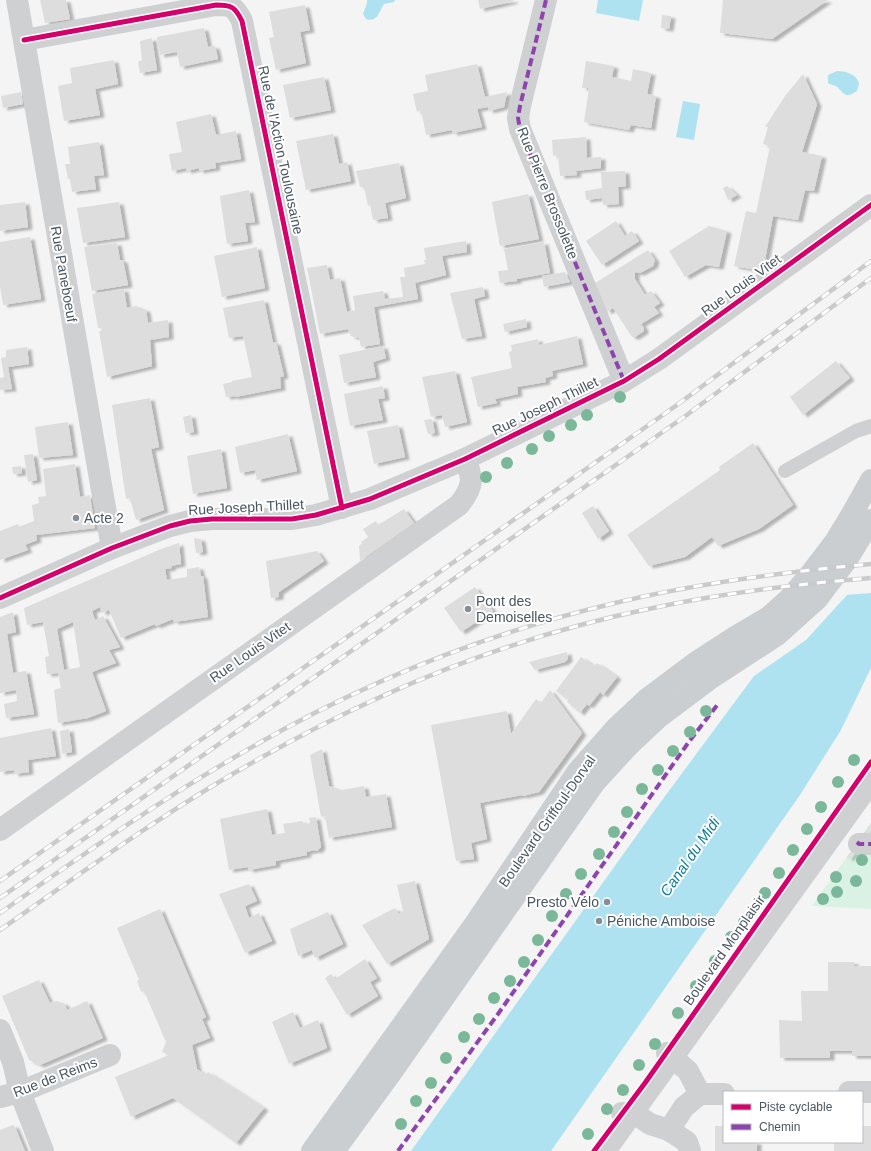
<svg xmlns="http://www.w3.org/2000/svg" width="871" height="1151" viewBox="0 0 871 1151" font-family="Arial,sans-serif">
  <style>
    .green { fill: #d9f2e3 }
    .water { fill: #aee2f0 }
    .pier { fill: #f4f4f4 }
    .building { fill: #ddddde; fill-rule: evenodd; filter: url(#shadow) }
    .lines { fill: none; stroke-linecap: round; stroke-linejoin: round }
    .lane { stroke: #ced0d2; stroke-width: 14 }
    .street { stroke: #ced0d2; stroke-width: 22 }
    .primary { stroke: #caced1; stroke-width: 22 }
    .rail-casing { stroke: #c9cacc; stroke-width: 4.5 }
    .rail { stroke: #fff; stroke-width: 3; stroke-dasharray: 9; stroke-linecap: butt }
    .quiet { stroke: #8e44ad; stroke-width: 4; stroke-dasharray: 8 4; stroke-linecap: butt }
    .cycleway-casing { stroke: #fff; stroke-width: 8 }
    .cycleway { stroke: #d6006c; stroke-width: 5 }
    .tree { fill: #7ab899 }
    .poi-dot { fill: #868d94; stroke: #fff; stroke-width: 1.5 }
    .labels { text-anchor: middle; stroke-width: 4; stroke-linejoin: round; paint-order: stroke }
    .street-label { font-size: 14px; fill: #4a5661; stroke: #fff }
    .poi-label { font-size: 14px; fill: #4a5661; stroke: #fff; text-anchor: start }
    .water-label { font-size: 15px; font-style: italic; fill: #0c7c9b; stroke: #fff }
  </style>
  <defs>
    <filter id="shadow"><feDropShadow dx="4.5" dy="2.5" stdDeviation="1" flood-color="#0004"/></filter>
  </defs>
  <rect width="100%" height="100%" fill="#f4f4f4"/>
  <polygon class="green" points="871,823 871,909 812,906"/>
  <g class="water">
    <path d="M367,0H395L394,2L384,4C379,12 377,23 366,19L363,14L367,3Z"/>
    <polygon points="598,0 643,0 639,21 596,13"/>
    <path d="M837,71C846,71 856,74 859,83L857,91C845,99 845,94 837,87C835,85 831,85 828,83V75Z"/>
    <polygon points="683,101 700,104 694,140 676,137"/>
    <polygon points="871,562 871,668 841,730 800,795 551,1151 411,1151 657,807 754,676 806,640 847,595"/>
  </g>
  <polygon class="pier" points="871,560 871,593 845,595 869,561"/>
  <g class="building">
    <polygon points="40,0 66,0 70,19 45,23"/>
    <polygon points="478,0 513,0 514,1 480,9"/>
    <polygon points="723,0 828,0 772,39 720,33"/>
    <polygon points="305,5 310,30 300,32 306,63 276,70 269,38 274,37 269,12"/>
    <polygon points="662,15 671,16 669,29 661,28"/>
    <polygon points="204,28 208,47 215,46 218,59 180,67 177,52 160,55 157,37"/>
    <polygon points="152,38 157,70 140,73 138,62 142,60 140,41"/>
    <polygon points="114,60 118,84 95,89 100,115 64,121 58,86 72,83 70,68"/>
    <polygon points="586,61 614,66 612,77 631,81 633,69 651,73 647,94 656,96 651,128 631,125 629,130 584,122 589,88 582,88"/>
    <polygon points="477,64 485,97 507,92 504,107 489,111 488,107 477,109 482,127 453,133 452,130 426,135 421,110 417,112 413,94 428,91 425,75"/>
    <polygon points="803,74 817,104 802,152 822,156 814,191 805,190 798,220 773,216 763,271 734,266 746,211 756,213 770,146 763,144 768,127 765,127 785,96"/>
    <polygon points="324,77 331,110 290,118 283,85"/>
    <polygon points="21,92 23,104 3,108 1,96"/>
    <polygon points="211,114 216,135 236,131 241,159 215,163 216,168 199,171 199,168 187,171 186,168 172,171 169,154 182,152 176,122"/>
    <polygon points="333,134 339,164 347,162 351,181 306,190 296,141"/>
    <polygon points="586,137 587,158 601,157 601,168 576,171 577,175 560,176 558,155 553,156 552,140"/>
    <polygon points="99,142 104,175 94,176 96,189 72,192 70,179 68,179 65,164 70,164 68,147"/>
    <polygon points="399,163 406,198 385,203 388,218 373,220 370,205 368,206 364,187 360,187 356,171"/>
    <polygon points="625,171 626,186 618,187 619,204 603,205 602,198 586,200 585,191 602,188 601,172"/>
    <polygon points="727,186 737,195 728,200 723,188"/>
    <polygon points="249,190 255,222 245,223 248,241 227,244 220,196"/>
    <polygon points="528,194 539,239 500,246 492,202"/>
    <polygon points="25,202 28,227 0,231 0,205"/>
    <polygon points="119,202 125,237 83,243 77,208"/>
    <polygon points="616,221 625,236 632,231 639,241 602,265 586,241"/>
    <polygon points="709,226 727,231 719,267 706,265 685,277 669,251"/>
    <polygon points="30,237 41,299 3,305 0,287 0,242"/>
    <polygon points="466,241 467,252 442,256 446,275 415,283 418,299 374,307 380,344 361,347 359,338 351,336 348,329 320,334 307,268 327,265 330,280 340,278 347,312 355,310 353,296 383,291 385,299 403,297 400,277 405,277 404,268 425,264 424,260 426,260 424,248"/>
    <polygon points="544,242 550,273 517,279 517,281 500,283 498,271 508,270 504,249"/>
    <polygon points="117,243 120,260 123,260 128,285 92,291 84,247"/>
    <polygon points="257,247 265,288 222,297 214,256"/>
    <polygon points="648,250 655,260 653,266 640,273 635,272 635,279 645,295 651,291 660,303 654,307 659,313 641,324 644,328 644,331 635,337 632,337 613,308 607,312 595,283"/>
    <polygon points="565,272 570,282 544,287 542,276"/>
    <polygon points="483,287 485,296 474,299 482,336 462,339 450,293"/>
    <polygon points="124,289 127,308 136,306 146,310 148,323 168,320 169,337 150,340 152,366 107,377 99,331 102,331 101,328 98,328 92,294"/>
    <polygon points="264,300 273,343 276,342 284,376 280,377 281,388 235,397 234,396 226,397 223,384 232,382 232,381 252,377 243,336 229,338 223,308"/>
    <polygon points="526,319 527,327 505,332 503,324"/>
    <polygon points="577,336 583,364 552,371 553,376 545,378 546,382 517,387 518,394 495,399 497,403 478,407 471,377 512,368 509,352 512,351 511,345 538,339 539,345"/>
    <polygon points="383,346 386,358 373,362 376,377 344,383 339,355"/>
    <polygon points="27,347 29,364 8,367 12,389 0,390 0,378 4,377 1,358 6,357 6,350"/>
    <polygon points="836,361 850,378 803,415 790,397"/>
    <polygon points="455,371 467,422 445,427 442,415 431,417 422,377"/>
    <polygon points="383,386 385,398 378,399 383,420 350,426 344,394"/>
    <polygon points="150,398 159,447 151,449 164,510 136,520 130,498 126,499 112,405"/>
    <polygon points="191,415 194,432 186,433 183,417"/>
    <polygon points="432,419 435,433 428,434 424,420"/>
    <polygon points="68,422 73,455 39,458 35,427"/>
    <polygon points="398,425 405,457 374,464 367,431"/>
    <polygon points="288,434 297,471 257,480 255,470 240,473 235,447"/>
    <polygon points="753,443 793,505 759,529 718,546 712,537 685,557 649,566 627,535 720,470 719,467"/>
    <polygon points="221,449 227,488 193,494 187,456"/>
    <polygon points="33,454 37,480 28,482 24,455"/>
    <polygon points="75,464 80,497 90,495 95,528 36,535 37,540 25,545 28,550 0,560 0,531 18,524 19,527 34,521 32,505 39,503 38,497 46,496 43,469"/>
    <polygon points="21,466 22,473 13,474 12,467"/>
    <polygon points="593,506 609,531 598,539 582,513"/>
    <polygon points="404,509 414,523 360,561 359,546 362,543 361,542 368,537 363,529 376,521 378,525"/>
    <polygon points="194,538 201,539 203,552 196,553"/>
    <path d="M179,543L181,564L171,566L172,568L165,569L167,580L187,577V569L199,567L201,576H203L208,617L174,622L173,619L156,626L155,624L121,638L109,610L102,613L100,607L92,611L95,620L103,616L120,647L109,650L116,663L92,672L106,711L88,718L58,723L54,690L61,688L58,673L47,674L45,657L49,656L43,622L27,625L24,608L161,549ZM73,622L80,667L64,670L57,629Z"/>
    <polygon points="317,551 324,561 279,592 279,597 271,598 266,561"/>
    <polygon points="475,587 493,611 461,632 444,608"/>
    <polygon points="13,612 16,632 7,634 13,673 26,671 34,714 6,718 4,704 17,701 16,690 0,693 0,617"/>
    <polygon points="567,652 568,659 565,662 535,670 529,662"/>
    <polygon points="581,657 594,666 597,663 617,677 603,695 600,692 589,706 587,704 580,713 567,702 568,700 556,691"/>
    <polygon points="550,690 582,733 539,792 523,796 522,795 480,803 487,839 471,843 474,859 456,861 431,725 507,711 511,734 536,699 541,703"/>
    <polygon points="51,728 56,756 28,760 29,772 14,774 14,770 0,772 0,738"/>
    <polygon points="69,729 72,752 62,754 60,731"/>
    <polygon points="322,749 329,786 342,790 364,786 366,797 386,794 392,827 329,838 325,816 321,817 310,755"/>
    <polygon points="267,809 272,835 285,833 283,824 303,821 303,825 310,823 309,818 316,817 321,847 317,851 315,850 306,852 307,855 276,861 276,865 249,870 248,867 229,870 220,819"/>
    <polygon points="871,823 871,828 849,859 847,857"/>
    <polygon points="415,881 429,939 387,964 362,925 395,908 399,914 403,911 397,885"/>
    <polygon points="249,884 257,901 245,906 249,918 259,913 272,941 245,953 219,894"/>
    <polygon points="160,909 206,1017 202,1019 210,1038 192,1045 197,1069 206,1075 208,1072 264,1108 236,1143 173,1098 131,1117 115,1077 169,1055 162,1052 166,1042 144,991 141,992 137,981 139,980 117,928"/>
    <polygon points="328,912 343,944 315,958 312,950 298,956 290,929"/>
    <polygon points="365,959 377,978 370,982 378,996 347,1015 325,978 331,974 335,979"/>
    <polygon points="828,962 854,962 854,966 871,966 871,1056 852,1056 852,1051 830,1051 830,1058 780,1058 779,1020 802,1021 801,991 828,991"/>
    <polygon points="39,980 50,1003 57,1001 65,1004 67,1010 87,1001 103,1038 40,1065 29,1060 2,996"/>
    <polygon points="293,1012 300,1028 318,1020 327,1048 289,1064 272,1022"/>
    <polygon points="13,1125 15,1127 25,1151 0,1151 0,1130"/>
    <polygon points="715,1126 724,1126 724,1142 757,1142 757,1151 715,1151"/>
    <polygon points="862,1126 871,1126 871,1151 834,1151 834,1142 862,1142"/>
  </g>
  <g class="lines">
    <polyline class="lane" points="785,471 856,431 871,426"/>
    <g class="street">
      <polyline points="17,0 112,548"/>
      <polyline points="546,0 520,106 518,118 520,129 624,381"/>
      <path d="M24,40L216,5C232,5 235,7 242,21L342,508"/>
      <polyline points="0,598 112,548 170,526 190,521 212,519 292,519 316,515 370,499 465,459 624,381 659,359 871,205"/>
      <path d="M0,830L459,505C473,487 474,479 465,459"/>
      <polyline points="859,844 871,844"/>
      <polyline points="0,1030 13,1062 20,1092 43,1151"/>
      <polyline points="667,1053 688,1071 700,1094 724,1094"/>
      <polyline points="849,1092 871,1092"/>
      <polyline points="0,1097 20,1092 110,1055"/>
      <polyline points="622,1113 634,1113 650,1124 669,1130 687,1142 690,1151"/>
      <polyline points="669,1130 684,1107 700,1094"/>
      <polyline points="605,1151 871,782"/>
    </g>
    <g class="primary">
      <polyline points="312,1151 475,924 578,771 616,728 647,699 695,663 735,637 769,617 789,599 809,576 835,542 852,514 871,480"/>
      <polyline points="334,1151 391,1073 595,782 628,746 659,717 711,678 777,635 817,599 848,558 871,520"/>
    </g>
    <defs>
      <g id="rail">
        <polyline points="0,881 677,405 871,261"/>
        <polyline points="0,898 684,417 871,278"/>
        <path d="M0,913C77,859 154,804 235,757C351,688 480,635 611,604C696,583 784,572 871,564"/>
        <path d="M0,930C80,874 159,816 243,768C370,694 509,637 653,608C724,593 798,584 871,578"/>
      </g>
    </defs>
    <use href="#rail" class="rail-casing"/>
    <use href="#rail" class="rail"/>
    <g class="quiet">
      <polyline points="546,0 520,106 518,118 520,129 624,381"/>
      <polyline points="857,842 859,844 871,844"/>
      <polyline points="398,1151 498,1014 688,743 718,704"/>
    </g>
    <defs>
      <g id="cycleway">
        <path d="M24,40L216,5C232,5 235,7 242,21L342,508"/>
        <polyline points="0,598 112,548 170,526 190,521 212,519 292,519 316,515 370,499 465,459 624,381 659,359 871,205"/>
        <polyline points="594,1151 645,1083 871,762"/>
      </g>
    </defs>
    <use href="#cycleway" class="cycleway-casing"/>
    <use href="#cycleway" class="cycleway"/>
  </g>
  <g class="tree">
    <circle cx="620" cy="397" r="6"/>
    <circle cx="587" cy="415" r="6"/>
    <circle cx="571" cy="425" r="6"/>
    <circle cx="549" cy="436" r="6"/>
    <circle cx="532" cy="449" r="6"/>
    <circle cx="507" cy="463" r="6"/>
    <circle cx="486" cy="477" r="6"/>
    <circle cx="706" cy="711" r="6"/>
    <circle cx="690" cy="732" r="6"/>
    <circle cx="673" cy="751" r="6"/>
    <circle cx="854" cy="760" r="6"/>
    <circle cx="658" cy="770" r="6"/>
    <circle cx="838" cy="782" r="6"/>
    <circle cx="642" cy="789" r="6"/>
    <circle cx="821" cy="807" r="6"/>
    <circle cx="627" cy="812" r="6"/>
    <circle cx="807" cy="829" r="6"/>
    <circle cx="614" cy="832" r="6"/>
    <circle cx="793" cy="850" r="6"/>
    <circle cx="599" cy="854" r="6"/>
    <circle cx="862" cy="860" r="6"/>
    <circle cx="779" cy="873" r="6"/>
    <circle cx="581" cy="874" r="6"/>
    <circle cx="836" cy="877" r="6"/>
    <circle cx="856" cy="881" r="6"/>
    <circle cx="837" cy="892" r="6"/>
    <circle cx="765" cy="893" r="6"/>
    <circle cx="566" cy="894" r="6"/>
    <circle cx="823" cy="899" r="6"/>
    <circle cx="552" cy="916" r="6"/>
    <circle cx="744" cy="922" r="6"/>
    <circle cx="731" cy="937" r="6"/>
    <circle cx="538" cy="940" r="6"/>
    <circle cx="715" cy="961" r="6"/>
    <circle cx="524" cy="962" r="6"/>
    <circle cx="510" cy="981" r="6"/>
    <circle cx="696" cy="986" r="6"/>
    <circle cx="494" cy="998" r="6"/>
    <circle cx="678" cy="1013" r="6"/>
    <circle cx="479" cy="1019" r="6"/>
    <circle cx="464" cy="1037" r="6"/>
    <circle cx="655" cy="1044" r="6"/>
    <circle cx="446" cy="1058" r="6"/>
    <circle cx="639" cy="1065" r="6"/>
    <circle cx="431" cy="1083" r="6"/>
    <circle cx="623" cy="1090" r="6"/>
    <circle cx="416" cy="1101" r="6"/>
    <circle cx="607" cy="1109" r="6"/>
    <circle cx="401" cy="1124" r="6"/>
    <circle cx="588" cy="1134" r="6"/>
  </g>
  <g class="poi-dot">
    <circle cx="76" cy="518" r="4"/>
    <circle cx="468" cy="609" r="4"/>
    <circle cx="607" cy="902" r="4"/>
    <circle cx="599" cy="921" r="4"/>
  </g>
  <g class="labels">
    <g class="street-label">
      <text transform="translate(281 150) rotate(78)" y="5">Rue de l'Action Toulousaine</text>
      <text transform="translate(548 193) rotate(68)" y="5">Rue Pierre Brossolette</text>
      <text transform="translate(64 274) rotate(80)" y="5">Rue Paneboeuf</text>
      <text transform="translate(741 285) rotate(-36)" y="5">Rue Louis Vitet</text>
      <text transform="translate(545 406) rotate(-26)" y="5">Rue Joseph Thillet</text>
      <text transform="translate(246 507) rotate(-3)" y="5">Rue Joseph Thillet</text>
      <text transform="translate(250 652) rotate(-35)" y="5">Rue Louis Vitet</text>
      <text transform="translate(547 821) rotate(-55)" y="5">Boulevard Griffoul-Dorval</text>
      <text transform="translate(724 950) rotate(-55)" y="5">Boulevard Monplaisir</text>
      <text transform="translate(55 1077) rotate(-21)" y="5">Rue de Reims</text>
    </g>
    <g class="poi-label">
      <text x="84" y="523">Acte 2</text>
      <text x="476" y="606">Pont des<tspan x="476" dy="16">Demoiselles</tspan></text>
      <text x="599" y="907" text-anchor="end">Presto Vélo</text>
      <text x="607" y="926">Péniche Amboise</text>
    </g>
    <g class="water-label">
      <text transform="translate(690 857) rotate(-55)" y="5">Canal du Midi</text>
    </g>
  </g>
  <rect x="723" y="1091" width="140" height="52" fill="#ffffff" stroke="#b7bbc0"/>
  <rect x="731" y="1104" width="20" height="6" fill="#d6006c" stroke="#b7bbc0"/>
  <text x="759" y="1111" font-size="12" fill="#4a5661">Piste cyclable</text>
  <rect x="731" y="1124" width="20" height="6" fill="#8e44ad" stroke="#b7bbc0"/>
  <text x="759" y="1131" font-size="12" fill="#4a5661">Chemin</text>
</svg>
